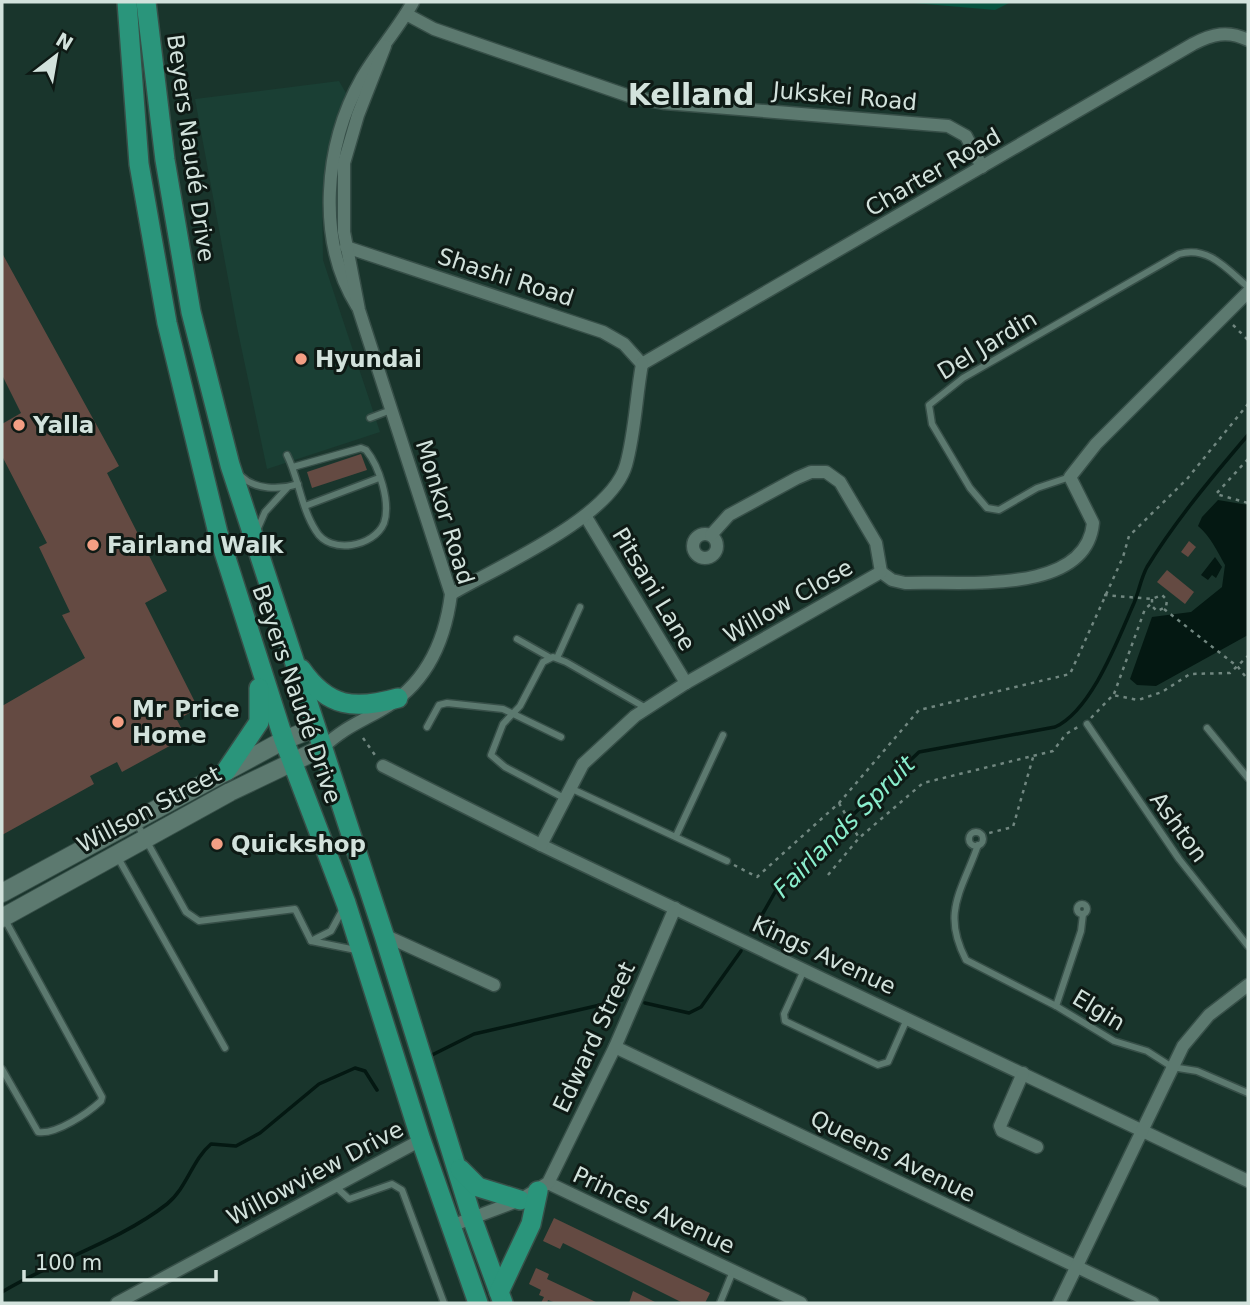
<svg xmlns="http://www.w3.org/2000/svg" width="1250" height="1305" viewBox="0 0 1250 1305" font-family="'DejaVu Sans',sans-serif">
	<rect width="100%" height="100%" fill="#19352c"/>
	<path fill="#1a3f34" d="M339 81 350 100 322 192 323 260 380 432 267 469 237 327 195 99Z"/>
	<path fill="#05523f" d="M902 2H1011L995 10Z"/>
	<g fill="#041812">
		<path d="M1218 500 1248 505V635L1156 686 1137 685 1130 679 1152 617 1191 612 1222 587 1225 565C1217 551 1211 537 1198 526L1202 517Z"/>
		<path d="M1215 557 1222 567 1216 578 1212 575 1208 580 1201 575Z"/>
	</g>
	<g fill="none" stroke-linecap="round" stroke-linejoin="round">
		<g stroke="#041812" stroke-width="3.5">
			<path d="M754 929 779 885 919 752 1055 727C1092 710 1118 639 1134 603 1139 591 1141 578 1147 567 1176 520 1212 477 1248 435"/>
			<path d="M645 1003 689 1013 701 1007 741 951"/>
			<path d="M432 1055 474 1034 622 1000"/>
			<path d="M2 1292C55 1260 118 1242 167 1204 187 1188 192 1160 211 1144L236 1146 260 1133 319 1084 355 1068 365 1071 377 1090"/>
		</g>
	</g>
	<g fill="#644a42">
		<path d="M2 253 119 466 107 473 167 591 145 603 198 708 177 720 186 737 122 772 117 762 90 776 94 784 2 835V706L85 658 62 615 70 612 39 547 47 543 2 456V424L21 413 2 375Z"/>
		<path d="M361 454 367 470 312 488 307 472Z"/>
		<path d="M1189 541 1196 547 1188 557 1181 552Z"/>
		<path d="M1167 570 1194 592 1185 604 1157 582Z"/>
		<path d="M554 1218 710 1293 705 1303H683L563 1243 560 1249 543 1241Z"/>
		<path d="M536 1268 549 1274 547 1279 598 1303H556L548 1300 547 1303H541L544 1297 539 1295 541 1290 529 1284Z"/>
		<path d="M633 1291 657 1303H629Z"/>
	</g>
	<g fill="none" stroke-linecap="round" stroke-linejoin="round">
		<g stroke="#374f48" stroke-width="9">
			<g id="lane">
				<path d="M370 418 391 410"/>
				<path d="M287 455C299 479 301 508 316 531 330 555 374 547 384 523 391 502 379 466 366 450L361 448 293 467"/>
				<path d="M241 476C255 490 280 490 298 484"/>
				<path d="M1070 477 1037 488 999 510 987 508 970 488 932 424 929 405 963 378 1179 254C1208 245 1228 270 1248 287"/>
				<path d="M305 506 379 478"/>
				<path d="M258 528 265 512 287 488"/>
				<path d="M517 639 549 657"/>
				<path d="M557 658 580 607"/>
				<path d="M1087 724 1179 859 1248 946"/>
				<path d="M427 727 439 705 447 703 503 709 561 737"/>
				<path d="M1207 728 1248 778"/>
				<path d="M570 788 727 861"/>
				<path d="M564 798 505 767 491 755 503 724 520 706 543 662 553 657 566 662 646 708"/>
				<path d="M136 822 186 912 199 921 295 909 311 941 356 950"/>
				<circle cx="976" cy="839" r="7"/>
				<path d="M676 836 723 735"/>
				<path d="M978 845C962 891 941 912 966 960L1056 1006 1114 1041 1147 1051 1172 1067 1197 1071 1248 1093"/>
				<path d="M117 856 225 1048"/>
				<circle cx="1082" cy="909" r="5"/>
				<path d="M311 941 331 931 343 909"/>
				<path d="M804 970 784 1014 785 1021 878 1065 888 1062 907 1019"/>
				<path d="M1056 1006 1081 931 1083 914"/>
				<path d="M2 1069 38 1132C56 1135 88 1113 101 1101L102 1097 4 918"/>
				<path d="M335 1186 349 1199 392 1184 402 1190 444 1303"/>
				<path d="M720 1303 733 1271"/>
			</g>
		</g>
		<g stroke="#374f48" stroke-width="15">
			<g id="street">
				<path d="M406 14 434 29 632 97 665 103 948 126 966 136 982 167"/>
				<path d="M346 247 603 332 624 344 642 364"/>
				<path d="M357 306C316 240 324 145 362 78 377 52 398 29 413 2"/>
				<path d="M642 364 1193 44C1212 34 1228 30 1248 40"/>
				<path d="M586 517 686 683"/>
				<circle cx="705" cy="546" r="12"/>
				<path d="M711 535 729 515 797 478 811 472H826L840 482 876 543 881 572"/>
				<path d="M881 572 892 580 905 583C956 580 1086 598 1093 523L1070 477 1096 444 1248 292"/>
				<path d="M451 594C497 567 611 518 626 465 635 433 636 397 642 364"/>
				<path d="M322 748C344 728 356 724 381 710 426 685 445 642 451 594L359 310 344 232V163L358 115 385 46"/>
				<path d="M383 766 541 845 1248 1181"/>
				<path d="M541 845 583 764 635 716 686 683 881 572"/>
				<path d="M384 935 494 985"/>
				<path d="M615 1047 1153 1303"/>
				<path d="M1023 1073 1000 1126 1002 1131 1037 1147"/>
				<path d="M548 1183 801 1303"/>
				<path d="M451 1226 520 1200 548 1183 615 1047 675 908"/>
				<path d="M117 1303 421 1140"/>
				<path d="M1059 1303 1183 1046 1209 1015 1248 985"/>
			</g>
		</g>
		<g stroke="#374f48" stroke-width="20">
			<g id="secondary">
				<path d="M2 893 284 740 315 728"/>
				<path d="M2 918 230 792 322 748"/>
			</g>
		</g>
		<g stroke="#374f48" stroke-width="22">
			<g id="primary">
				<path d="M127 2 139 164 167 323 218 533 284 740 346 903 421 1140 478 1303"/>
				<path d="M146 2 165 160 191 312 230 465 384 935 472 1218 503 1303"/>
				<path d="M301 669C328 708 355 710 398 698"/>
				<path d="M226 771 259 722V688"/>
				<path d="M460 1169 478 1187 520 1200"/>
				<path d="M499 1292 531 1224 538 1191"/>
			</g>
		</g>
		<g stroke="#718780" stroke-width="2.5" stroke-dasharray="3.5 5" stroke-linecap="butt">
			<path d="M1233 325 1248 340"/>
			<path d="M1248 459 1216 494 1248 503"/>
			<path d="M1104 595 1152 599 1162 595 1167 600 1166 607 1157 611 1152 606V599"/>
			<path d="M1164 609 1238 667 1248 680"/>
			<path d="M1114 694 1145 609 1151 604"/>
			<path d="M1091 718 1113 695 1138 700 1162 692 1190 674 1230 673 1248 656"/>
			<path d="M363 738 377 758"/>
			<path d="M839 803 859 838"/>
			<path d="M981 835 1013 827 1034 754"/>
			<path d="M734 865 757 877 839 803 919 710 1070 674 1123 557 1129 536 1187 479 1248 404"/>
			<path d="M828 875 859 838 923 783 1053 751 1066 734 1078 727"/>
		</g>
		<use href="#lane" stroke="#5c796f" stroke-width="6"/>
		<use href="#street" stroke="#5c796f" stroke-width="12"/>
		<use href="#secondary" stroke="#5c796f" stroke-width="18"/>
		<use href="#primary" stroke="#2a957b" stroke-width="19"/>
	</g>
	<g fill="#f39f84" stroke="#0e1a15" stroke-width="2.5">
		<circle cx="301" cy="359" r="7"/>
		<circle cx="19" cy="425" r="7"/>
		<circle cx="93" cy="545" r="7"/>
		<circle cx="118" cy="722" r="7"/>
		<circle cx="217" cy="844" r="7"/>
	</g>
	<g text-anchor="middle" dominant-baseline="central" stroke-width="6" stroke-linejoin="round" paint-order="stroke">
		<g font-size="23" fill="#d2e2dc" stroke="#0e1a15">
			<text transform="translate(845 96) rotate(5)">Jukskei Road</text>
			<text transform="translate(191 148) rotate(82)">Beyers Naudé Drive</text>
			<text transform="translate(933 172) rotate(-30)">Charter Road</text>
			<text transform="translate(506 277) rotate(18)">Shashi Road</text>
			<text transform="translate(987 345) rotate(-31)">Del Jardin</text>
			<text transform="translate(445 512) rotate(73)">Monkor Road</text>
			<text transform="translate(654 589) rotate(59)">Pitsani Lane</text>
			<text transform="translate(788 601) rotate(-30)">Willow Close</text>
			<text transform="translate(297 694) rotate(71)">Beyers Naudé Drive</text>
			<text transform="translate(149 809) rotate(-28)">Willson Street</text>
			<text transform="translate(1179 827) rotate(54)">Ashton</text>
			<text transform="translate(824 955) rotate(25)">Kings Avenue</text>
			<text transform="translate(1099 1010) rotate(31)">Elgin</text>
			<text transform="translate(594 1037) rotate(-65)">Edward Street</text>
			<text transform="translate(893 1156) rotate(26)">Queens Avenue</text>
			<text transform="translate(315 1173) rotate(-28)">Willowview Drive</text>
			<text transform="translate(654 1210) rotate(25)">Princes Avenue</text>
		</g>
		<g font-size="23" font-weight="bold" fill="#d2e2dc" stroke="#0e1a15" text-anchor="start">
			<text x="315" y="359">Hyundai</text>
			<text x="33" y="425">Yalla</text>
			<text x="107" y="545">Fairland Walk</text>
			<text x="132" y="709">Mr Price<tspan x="132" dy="26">Home</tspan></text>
			<text x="231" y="844">Quickshop</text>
		</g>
		<g font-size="24" font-style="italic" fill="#8aeecd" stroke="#0e1a15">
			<text transform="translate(844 827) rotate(-45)">Fairlands Spruit</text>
		</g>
		<g font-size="30" font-weight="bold" fill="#d2e2dc" stroke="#0e1a15">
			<text x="691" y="94">Kelland</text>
		</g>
	</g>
	<rect width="1250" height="1305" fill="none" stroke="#d2e2dc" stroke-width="7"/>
	<g transform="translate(56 56) rotate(31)" stroke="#0e1a15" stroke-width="5" paint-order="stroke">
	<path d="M0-5L12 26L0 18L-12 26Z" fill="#d2e2dc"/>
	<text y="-10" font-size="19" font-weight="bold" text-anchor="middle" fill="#d2e2dc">N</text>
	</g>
	<path d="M24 1270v10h192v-10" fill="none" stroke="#d2e2dc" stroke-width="3.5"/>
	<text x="35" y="1270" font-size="21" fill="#d2e2dc" stroke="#0e1a15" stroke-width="5" paint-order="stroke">100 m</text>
</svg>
